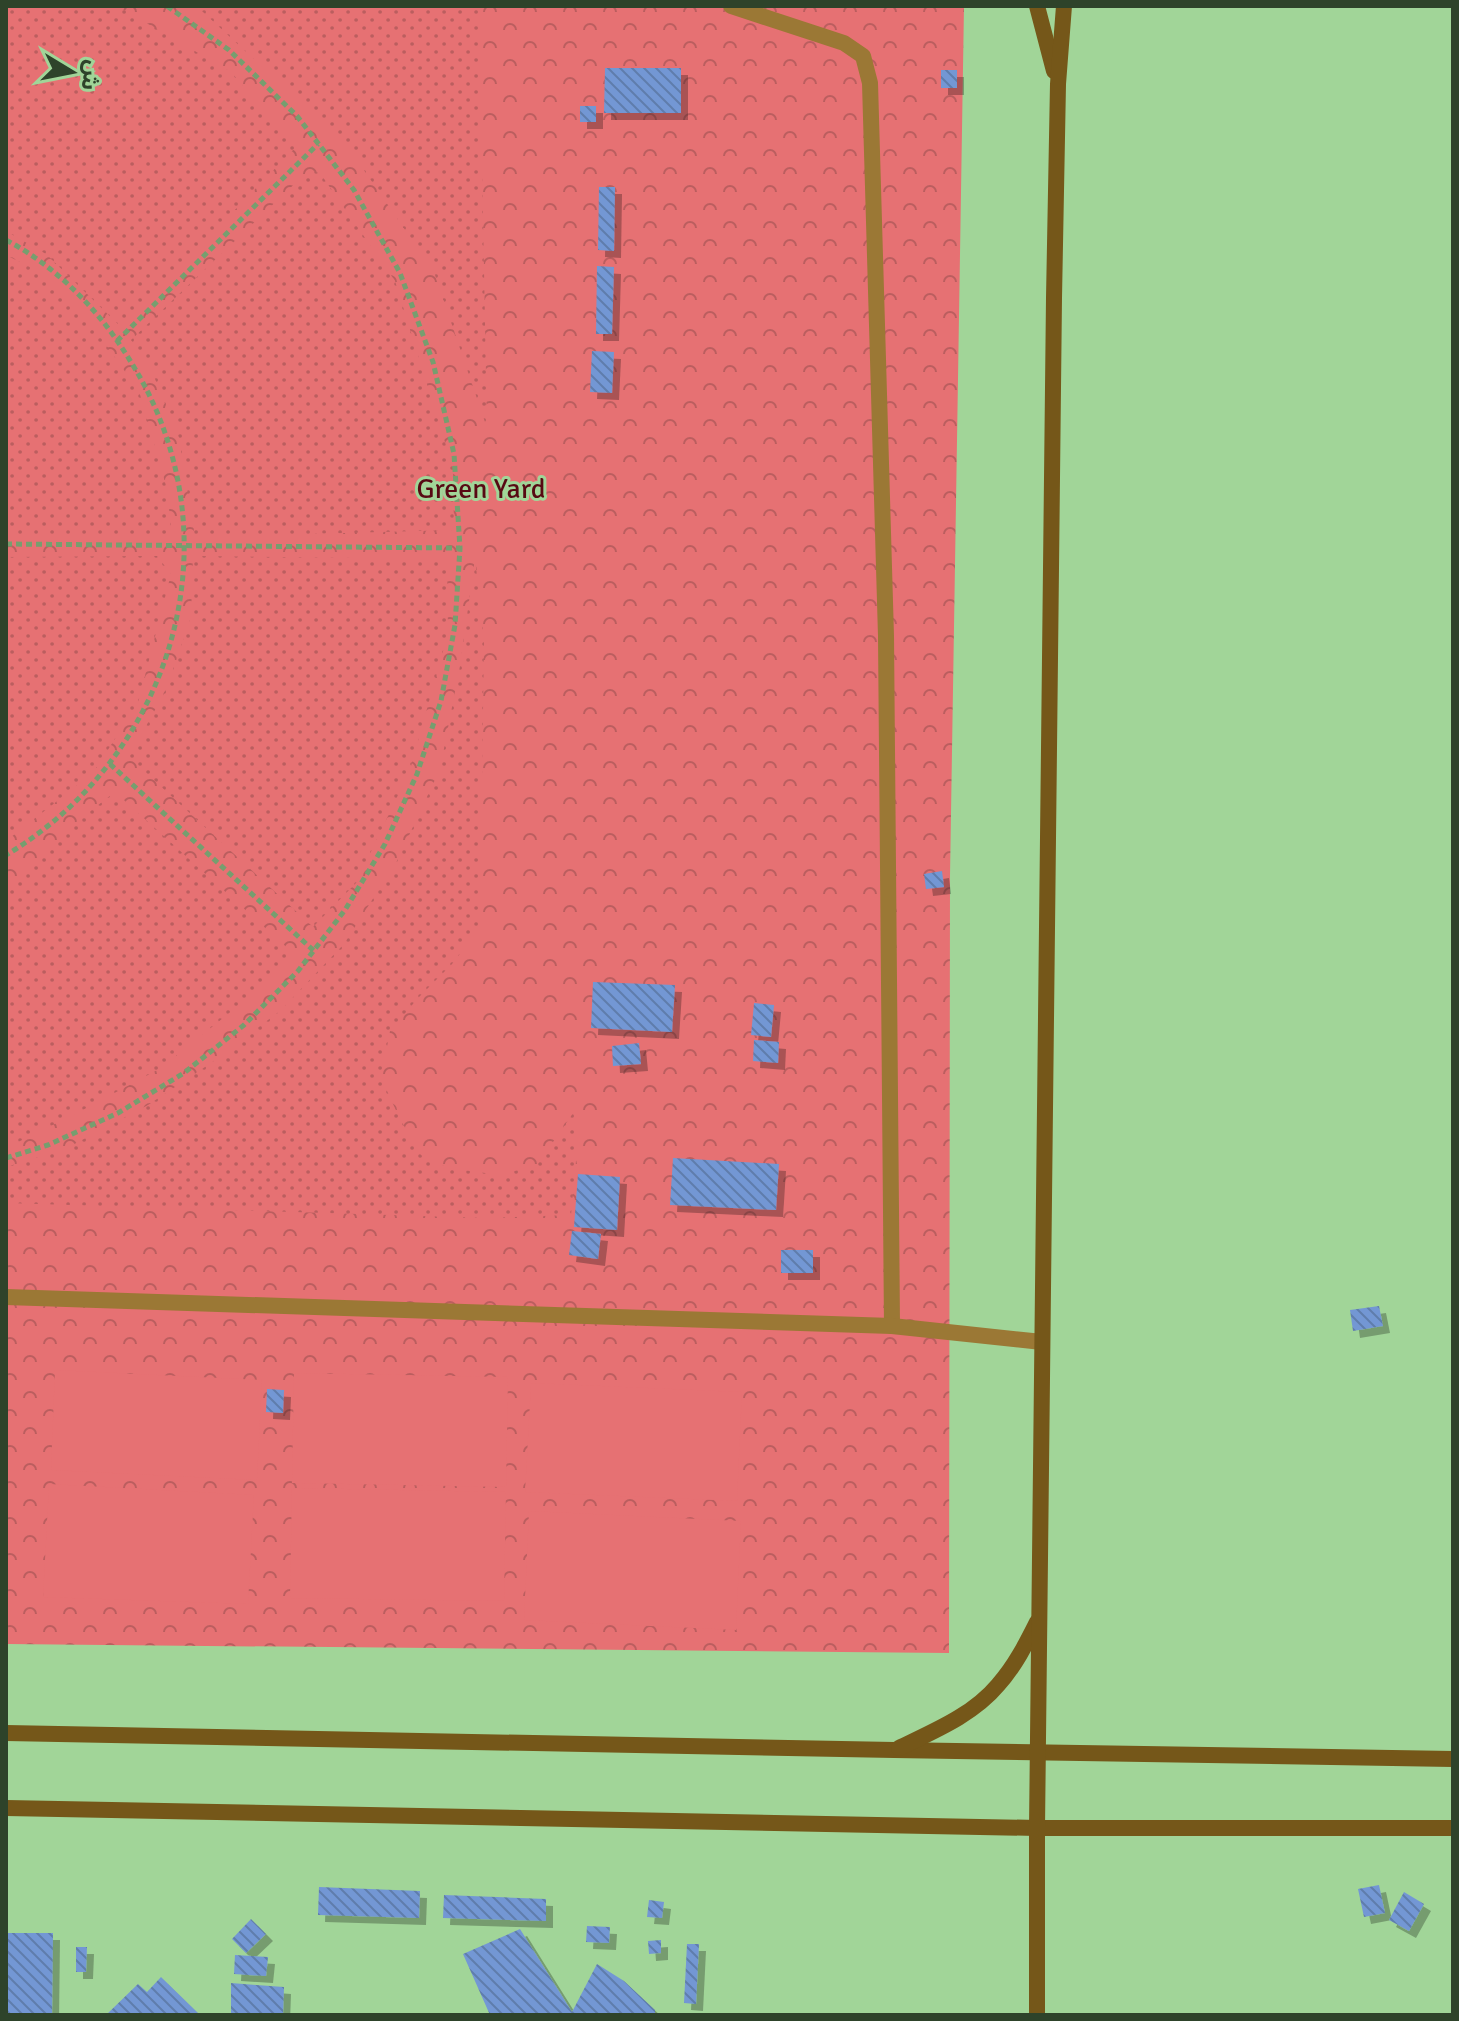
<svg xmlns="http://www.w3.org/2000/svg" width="1459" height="2021" viewBox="0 0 1459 2021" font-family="Signika,'Noto Sans Arabic',sans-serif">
	<defs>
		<pattern id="forest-crowns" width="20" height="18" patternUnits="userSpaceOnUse" patternTransform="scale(2)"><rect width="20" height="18" fill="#e67173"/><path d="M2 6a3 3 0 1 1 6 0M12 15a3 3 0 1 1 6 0" fill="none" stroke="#bb5e5f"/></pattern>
		<pattern id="garden-dots" width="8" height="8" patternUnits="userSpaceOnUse" patternTransform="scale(2)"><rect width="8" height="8" fill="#e67173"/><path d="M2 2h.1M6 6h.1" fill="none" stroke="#bb5e5f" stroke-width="1.8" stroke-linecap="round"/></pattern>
		<pattern id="building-back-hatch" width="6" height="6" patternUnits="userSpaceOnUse" patternTransform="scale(2)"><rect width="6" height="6" fill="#7397d4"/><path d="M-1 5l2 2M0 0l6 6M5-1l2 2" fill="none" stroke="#5f7dac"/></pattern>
		<filter id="shadow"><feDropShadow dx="7" dy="7" stdDeviation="0" flood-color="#0004"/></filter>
	</defs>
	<rect width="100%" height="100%" fill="#a1d598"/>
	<path fill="url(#forest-crowns)" d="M6 6H964L950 876 949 1653 6 1644Z"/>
	<g fill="url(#garden-dots)">
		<path d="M6 6H117L231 72 296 147 121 327 46 254 6 231Z"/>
		<path d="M189 6H479L487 428 434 272 346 144 203 12Z"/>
		<path d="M308 171 320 173 395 281 453 468 454 530 195 537 179 438 153 374 131 340Z"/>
		<path d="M6 255 36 270 91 324 139 391 167 489 171 527 166 535 6 537Z"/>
		<path d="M157 556 171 574 138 703 93 773 6 841V557Z"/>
		<path d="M193 556 447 559 448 633 410 770 356 883 313 927 129 757 166 690 191 617Z"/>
		<path d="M475 558 484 640 480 928 452 964 418 998 390 1031 381 1078 400 1119 421 1155 448 1168 500 1175 537 1165 578 1106V1139L571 1215 485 1218 6 1203V1167L65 1149 148 1105 211 1063 280 1011 344 944 397 861 440 769 460 666Z"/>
		<path d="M115 792 293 953 233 1010 161 1068 77 1113 6 1148V883L22 874 71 826Z"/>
	</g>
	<g fill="#e67173">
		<path d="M55 1370 262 1380 257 1480 51 1470Z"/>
		<path d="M294 1373 508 1377 506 1487 292 1483Z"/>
		<path d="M531 1383 742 1392 737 1501 525 1492Z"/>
		<path d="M49 1484 254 1495 248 1604 43 1597Z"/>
		<path d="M292 1488 506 1492 504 1601 290 1598Z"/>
		<path d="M529 1511 741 1521 736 1630 524 1620Z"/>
	</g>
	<g fill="url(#building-back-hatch)" filter="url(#shadow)">
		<path d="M605 68H681V113H604Z"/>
		<rect x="941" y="70" width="16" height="18"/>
		<rect x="580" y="106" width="16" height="16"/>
		<path d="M599 187H615L614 251 598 250Z"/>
		<path d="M597 266 614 267 612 334H596Z"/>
		<path d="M592 351 614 352 612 393 590 392Z"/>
		<path d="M942 871 944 887 926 889 924 874Z"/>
		<path d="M593 982 675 985 672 1032 591 1028Z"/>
		<path d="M754 1003 774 1005 771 1037 751 1035Z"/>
		<path d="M754 1040 779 1042 778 1063 753 1061Z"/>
		<path d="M639 1043 641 1064 613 1066 612 1046Z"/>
		<path d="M673 1158 779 1164 776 1210 670 1205Z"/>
		<path d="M578 1174 620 1177 617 1230 574 1227Z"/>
		<path d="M572 1231 601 1234 598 1259 569 1255Z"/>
		<rect x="781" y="1250" width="32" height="23"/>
		<path d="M1379 1306 1383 1326 1353 1331 1350 1310Z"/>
		<path d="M267 1389 284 1390 283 1413 266 1412Z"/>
		<path d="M1379 1885 1385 1913 1364 1917 1358 1889Z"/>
		<path d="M319 1887 420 1891 419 1918 318 1915Z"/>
		<path d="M1404 1892 1424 1904 1409 1931 1389 1920Z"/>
		<path d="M444 1895 546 1899V1921L443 1918Z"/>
		<path d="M649 1900 664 1902 662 1918 647 1917Z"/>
		<path d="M251 1919 266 1934 246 1953 232 1939Z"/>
		<path d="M587 1926 610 1927 609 1943 586 1942Z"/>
		<path d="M520 1929 572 2012 597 1964 624 1981 655 2010V2015H490L463 1954Z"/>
		<path d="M6 1933H53L52 2015H6Z"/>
		<path d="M661 1940V1953L649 1954 648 1941Z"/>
		<path d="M687 1944H699L696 2004 684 2003Z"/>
		<path d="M76 1947H87L86 1972H76Z"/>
		<path d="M235 1955 268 1957 266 1976 234 1974Z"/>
		<path d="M161 1977 200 2015H106L138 1984 147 1992Z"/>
		<path d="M231 1983 284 1987 283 2015H231Z"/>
	</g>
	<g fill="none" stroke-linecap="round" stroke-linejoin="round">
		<g stroke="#769e6f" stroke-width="5" stroke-dasharray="6 4" stroke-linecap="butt">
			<path d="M6 240C50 263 90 301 118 342 135 367 150 393 161 422 224 585 154 767 6 855"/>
			<path d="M117 341 318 144"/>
			<path d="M6 544 460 548"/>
			<path d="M110 764 314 951"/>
			<path d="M6 1158 48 1145 118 1113 184 1073 244 1025 298 971 345 910 385 844 417 774 441 701 455 625 460 548 454 454 433 362 400 273 354 190 297 116 229 50 167 6"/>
		</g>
		<g stroke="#9b7835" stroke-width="16">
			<path d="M731 6 844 43 863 56 870 83 886 636 892 1326"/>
			<path d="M6 1297 892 1326 1042 1342"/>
		</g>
		<g stroke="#755719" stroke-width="16">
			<path d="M1037 6 1054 71"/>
			<path d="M6 1733 894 1750 1453 1759"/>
			<path d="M899 1748C934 1731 973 1715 998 1685 1015 1666 1026 1644 1037 1622"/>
			<path d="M6 1808 1037 1828H1453"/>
			<path d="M1037 2015V1828L1054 298 1058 84 1064 6"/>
		</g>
	</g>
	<g text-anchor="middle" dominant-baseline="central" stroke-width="6" stroke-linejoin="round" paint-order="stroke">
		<g font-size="28" fill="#570913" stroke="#a1d598">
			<text x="481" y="489">Green Yard</text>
		</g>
	</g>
	<rect width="1459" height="2021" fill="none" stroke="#2e432a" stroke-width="16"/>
	<g transform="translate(72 72) rotate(100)" stroke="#a1d598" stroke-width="6" paint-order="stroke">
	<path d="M0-6L14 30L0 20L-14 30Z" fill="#2e432a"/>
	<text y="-12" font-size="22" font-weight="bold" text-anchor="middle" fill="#2e432a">ش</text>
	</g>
</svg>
